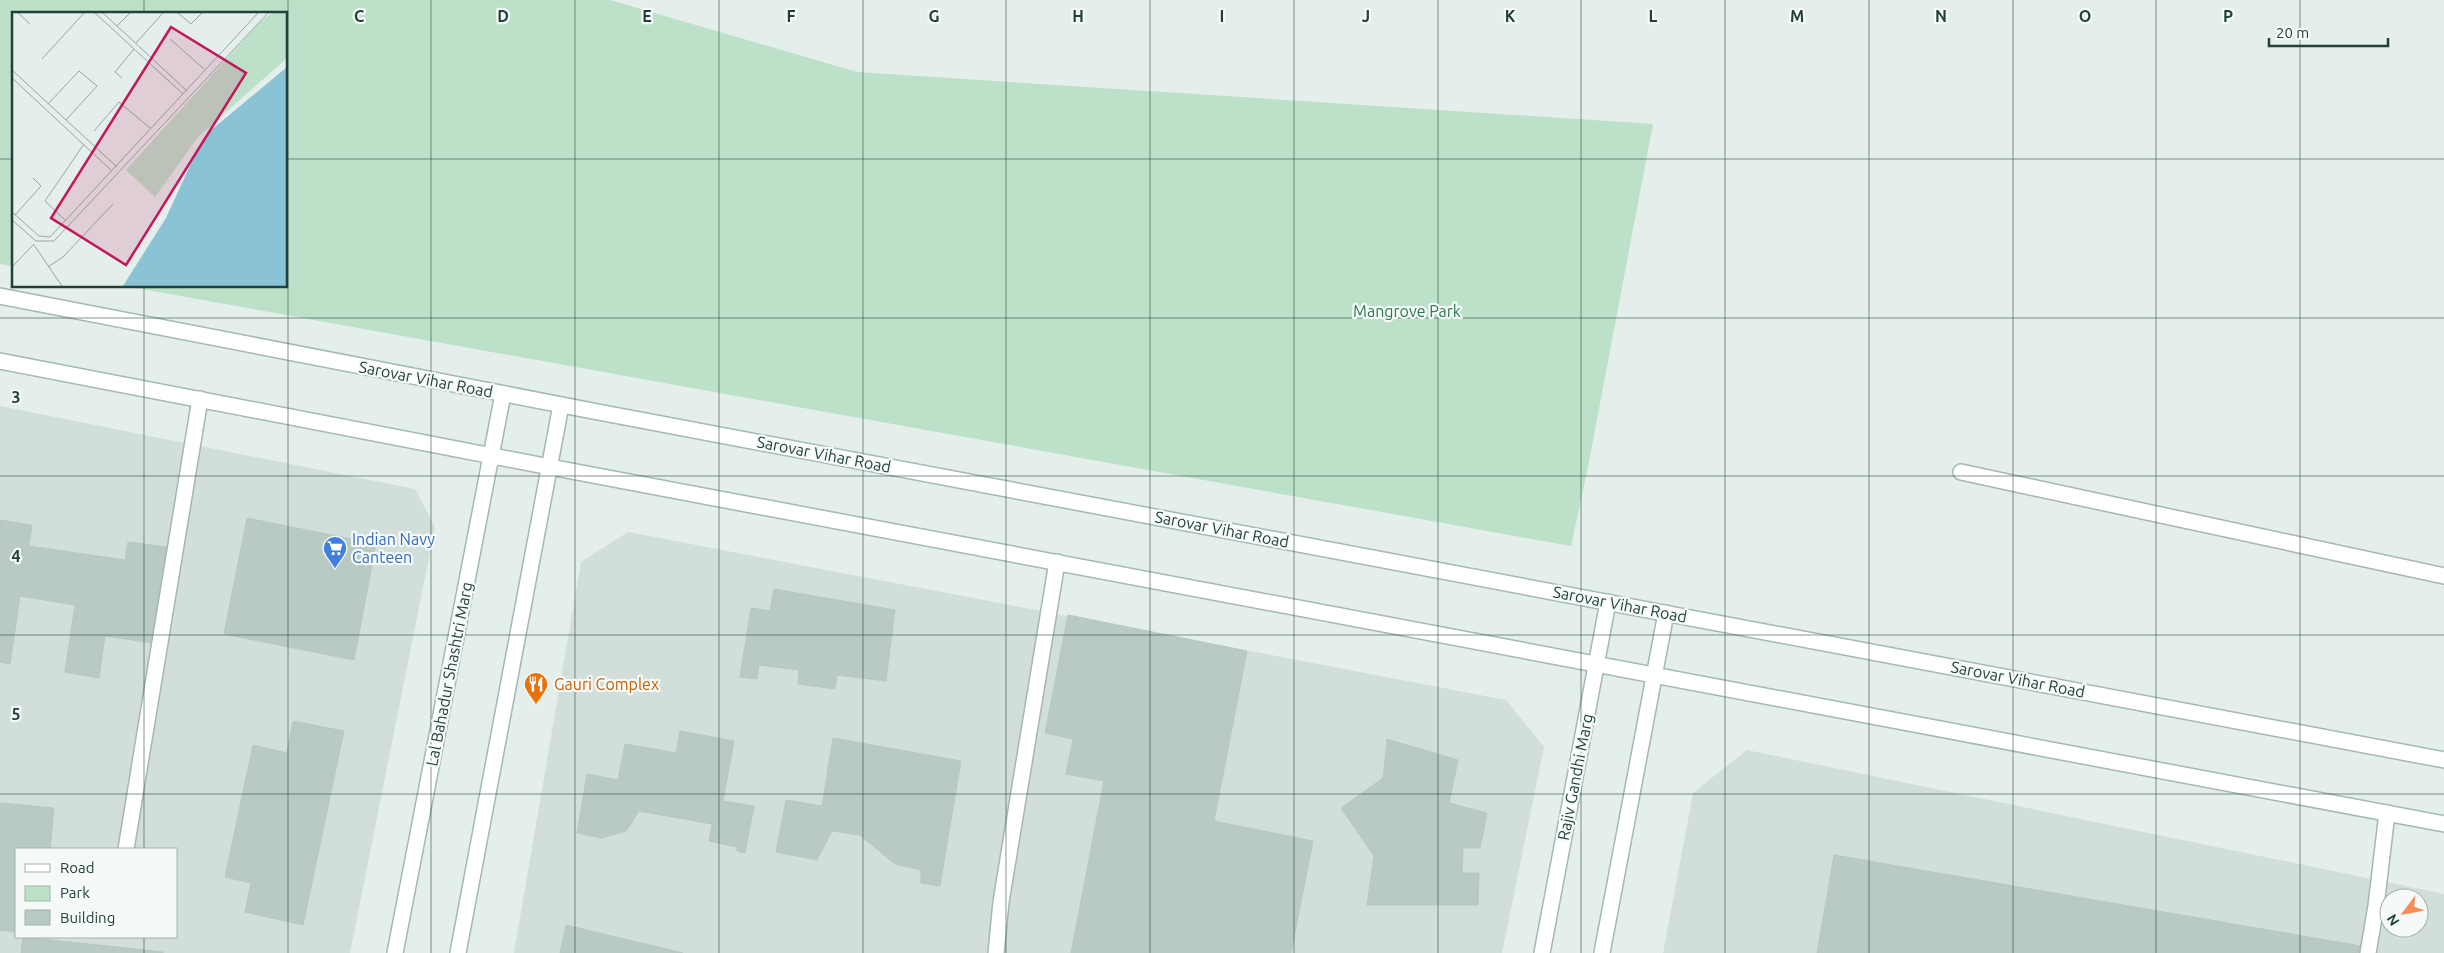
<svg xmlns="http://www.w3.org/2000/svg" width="2444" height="953" viewBox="0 0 2444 953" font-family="Ubuntu,sans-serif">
	<rect width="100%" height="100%" fill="#e4eeea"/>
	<g fill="#d2ded9" fill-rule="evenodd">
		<path d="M0 406 415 489 435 527 350 953H0ZM16 849H176V937H16Z"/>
		<path d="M628 532 1506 700 1544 747 1502 953H514L581 562Z"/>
		<path d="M1747 750 2444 894V953H1663L1693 793ZM2389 898H2419V928H2389Z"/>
	</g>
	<path fill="#bce0c8" d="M0 0H610L857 72 1653 124 1587 472 1571 546 125 286H286V14H14V266L0 264Z"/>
	<g fill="#b9c9c3" stroke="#b6c8c2">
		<path d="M247 518 376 544 354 660 224 634Z"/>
		<path d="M0 520 32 525 29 546 125 560 128 542 174 548 160 644 105 636 99 678 65 672 75 605 20 596 10 664 0 662Z"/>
		<path d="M774 589 895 610 886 681 837 675 835 689 798 684 799 670 759 665 757 679 740 677 751 608 770 611Z"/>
		<path d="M1068 615 1247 651 1214 821 1313 841 1291 953H1071L1104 781 1066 774 1073 739 1045 733Z"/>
		<path d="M293 721 344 731 303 925 245 912 251 883 225 877 253 745 287 753Z"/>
		<path d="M680 731 734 741 723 801 754 806 745 853 737 851V847L709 841 712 824 639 811 626 831 602 838 577 833 587 774 618 780 625 744 676 753Z"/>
		<path d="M833 738 961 761 940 886 921 883V870L895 864 860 835 832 831 817 860 776 852 786 800 822 806Z"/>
		<path d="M1387 739 1458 760 1449 803 1487 813 1480 848H1463L1462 873H1479L1478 905H1367L1374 856 1341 808 1383 778Z"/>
		<path d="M0 803 54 808 50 849H16V932L0 930Z"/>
		<path d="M1834 855 2361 946 2360 953H1817Z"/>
		<path d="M566 925 683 953H560Z"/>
		<path d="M23 937 163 952V953H21Z"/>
	</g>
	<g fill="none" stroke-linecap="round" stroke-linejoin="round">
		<g stroke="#a6b6b2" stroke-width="18">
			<g id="lane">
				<path d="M1961 472 2444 576"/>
				<path d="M126 849 200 399"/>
				<path d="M996 953 1001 902 1057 562"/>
			</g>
		</g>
		<g stroke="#a6b6b2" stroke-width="18">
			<path id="street" d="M2368 953 2376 906 2387 813"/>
		</g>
		<g stroke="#a2bab3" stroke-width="18">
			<g id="secondary">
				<path d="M0 296 598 412 2444 760"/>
				<path d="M0 361 550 467 2444 824"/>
				<path d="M395 953 503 394"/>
				<path d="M458 953 561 405"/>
				<path d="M1542 953 1608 602"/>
				<path d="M1602 953 1666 613"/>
			</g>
		</g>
		<use href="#lane" stroke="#fff" stroke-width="15"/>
		<use href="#street" stroke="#fff" stroke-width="15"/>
		<use href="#secondary" stroke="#fff" stroke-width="15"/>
	</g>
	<path fill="none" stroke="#22403b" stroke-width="1" stroke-opacity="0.55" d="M144 0V14M288 0V953M431 0V953M575 0V953M719 0V953M863 0V953M1006 0V953M1150 0V953M1294 0V953M1438 0V953M1581 0V953M1725 0V953M1869 0V953M2013 0V953M2156 0V953M2300 0V953M0 159H14M286 159H2444M144 286V849M0 318H2444M0 476H2444M0 635H2444M0 794H2444M144 937V953"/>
	<defs>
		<g id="supermarket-pin" transform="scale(1.25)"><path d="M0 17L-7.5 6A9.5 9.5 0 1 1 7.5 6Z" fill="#3f7fe0" stroke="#f5faf8"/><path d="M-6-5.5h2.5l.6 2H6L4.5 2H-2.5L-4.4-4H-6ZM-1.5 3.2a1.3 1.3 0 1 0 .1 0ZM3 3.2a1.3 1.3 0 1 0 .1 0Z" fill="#fff"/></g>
		<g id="restaurant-pin" transform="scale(1.25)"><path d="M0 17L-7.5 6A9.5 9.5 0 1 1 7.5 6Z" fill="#e8710a" stroke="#f5faf8"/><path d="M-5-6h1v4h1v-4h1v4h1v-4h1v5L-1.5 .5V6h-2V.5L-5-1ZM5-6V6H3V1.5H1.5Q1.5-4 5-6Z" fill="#fff"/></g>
	</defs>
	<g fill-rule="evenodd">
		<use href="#supermarket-pin" x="335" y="548"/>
		<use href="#restaurant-pin" x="536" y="684"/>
	</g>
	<g text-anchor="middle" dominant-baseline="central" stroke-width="4.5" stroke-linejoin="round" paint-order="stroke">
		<g font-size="16" fill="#2b794f" stroke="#f5faf8">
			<text x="1407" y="311">Mangrove Park</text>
		</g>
		<g font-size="16" fill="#22403b" stroke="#f5faf8">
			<text transform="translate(426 379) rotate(11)">Sarovar Vihar Road</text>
			<text transform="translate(824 454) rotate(11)">Sarovar Vihar Road</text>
			<text transform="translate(1222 529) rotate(11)">Sarovar Vihar Road</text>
			<text transform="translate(1620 604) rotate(11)">Sarovar Vihar Road</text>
			<text transform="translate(449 674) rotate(-79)">Lal Bahadur Shashtri Marg</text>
			<text transform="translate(2018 679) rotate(11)">Sarovar Vihar Road</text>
			<text transform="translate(1575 777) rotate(-79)">Rajiv Gandhi Marg</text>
		</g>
		<g font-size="16" fill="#366cbe" stroke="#f5faf8" text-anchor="start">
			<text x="352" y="539">Indian Navy<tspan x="352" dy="18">Canteen</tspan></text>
		</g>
		<g font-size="16" fill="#c56008" stroke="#f5faf8" text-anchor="start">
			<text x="554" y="684">Gauri Complex</text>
		</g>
	</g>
	<g transform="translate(12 12)">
		<rect width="275" height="275" fill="#e4eeea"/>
		<path d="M260 1H275V46L186 125 143 185 114 158 249 9Z" fill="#bce0c8"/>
		<path d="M275 55V274H111L154 206 182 145 198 119Z" fill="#8ac3d5"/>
		<path fill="none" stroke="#96a8a4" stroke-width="1" d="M6 1 18 12M83 1 171 82M91 1 175 79M166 1 179 12 190 1M105 14 118 1M158 27 192 57M124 31 151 1M30 47 72 1M0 58 105 155M0 66 100 159M110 66 103 60 122 37M36 92 67 59 85 74 54 108M82 119 107 90 138 116M0 200 27 224 38 225 246 1M3 203 29 174 21 166M0 208 24 229H42L256 1M53 208 33 189 72 132M22 233 50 274M0 255 22 232M36 255 51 245 101 192"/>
		<path fill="#c2185b" fill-opacity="0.15" stroke="#c2185b" stroke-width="2.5" d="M159 15 234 61 114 253 39 206Z"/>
		<rect width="275" height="275" fill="none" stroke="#22403b" stroke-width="2.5"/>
	</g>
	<g font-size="16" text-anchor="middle" font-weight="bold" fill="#22403b" stroke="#f5faf8" stroke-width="4.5" stroke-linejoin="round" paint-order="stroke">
		<text x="359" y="22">C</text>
		<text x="503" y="22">D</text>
		<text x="647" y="22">E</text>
		<text x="791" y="22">F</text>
		<text x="934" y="22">G</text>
		<text x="1078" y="22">H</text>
		<text x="1222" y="22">I</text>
		<text x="1366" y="22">J</text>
		<text x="1510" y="22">K</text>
		<text x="1653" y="22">L</text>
		<text x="1797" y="22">M</text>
		<text x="1941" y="22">N</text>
		<text x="2085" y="22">O</text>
		<text x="2228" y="22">P</text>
		<text x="16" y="403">3</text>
		<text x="16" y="562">4</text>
		<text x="16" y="720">5</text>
	</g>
	<rect x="15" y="848" width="162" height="90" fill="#f5faf8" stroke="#a1b0ac"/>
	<rect x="25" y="864" width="25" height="8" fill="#ffffff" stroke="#a1b0ac"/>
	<text x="60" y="873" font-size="15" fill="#22403b">Road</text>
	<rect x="25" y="886" width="25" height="15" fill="#bce0c8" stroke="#a1b0ac"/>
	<text x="60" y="898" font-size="15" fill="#22403b">Park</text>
	<rect x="25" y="910" width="25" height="15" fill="#b9c9c3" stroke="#a1b0ac"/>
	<text x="60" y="923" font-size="15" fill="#22403b">Building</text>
	<g transform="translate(2404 913) rotate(238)"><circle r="24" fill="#f5faf8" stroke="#a1b0ac"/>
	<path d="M0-4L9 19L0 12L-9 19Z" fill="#f78c59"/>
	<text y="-8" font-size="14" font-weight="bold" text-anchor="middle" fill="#22403b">N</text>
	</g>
	<path d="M2269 38v8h119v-8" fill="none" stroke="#22403b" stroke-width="2.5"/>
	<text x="2276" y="38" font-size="15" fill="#22403b" stroke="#f5faf8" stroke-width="4" paint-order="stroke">20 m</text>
</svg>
